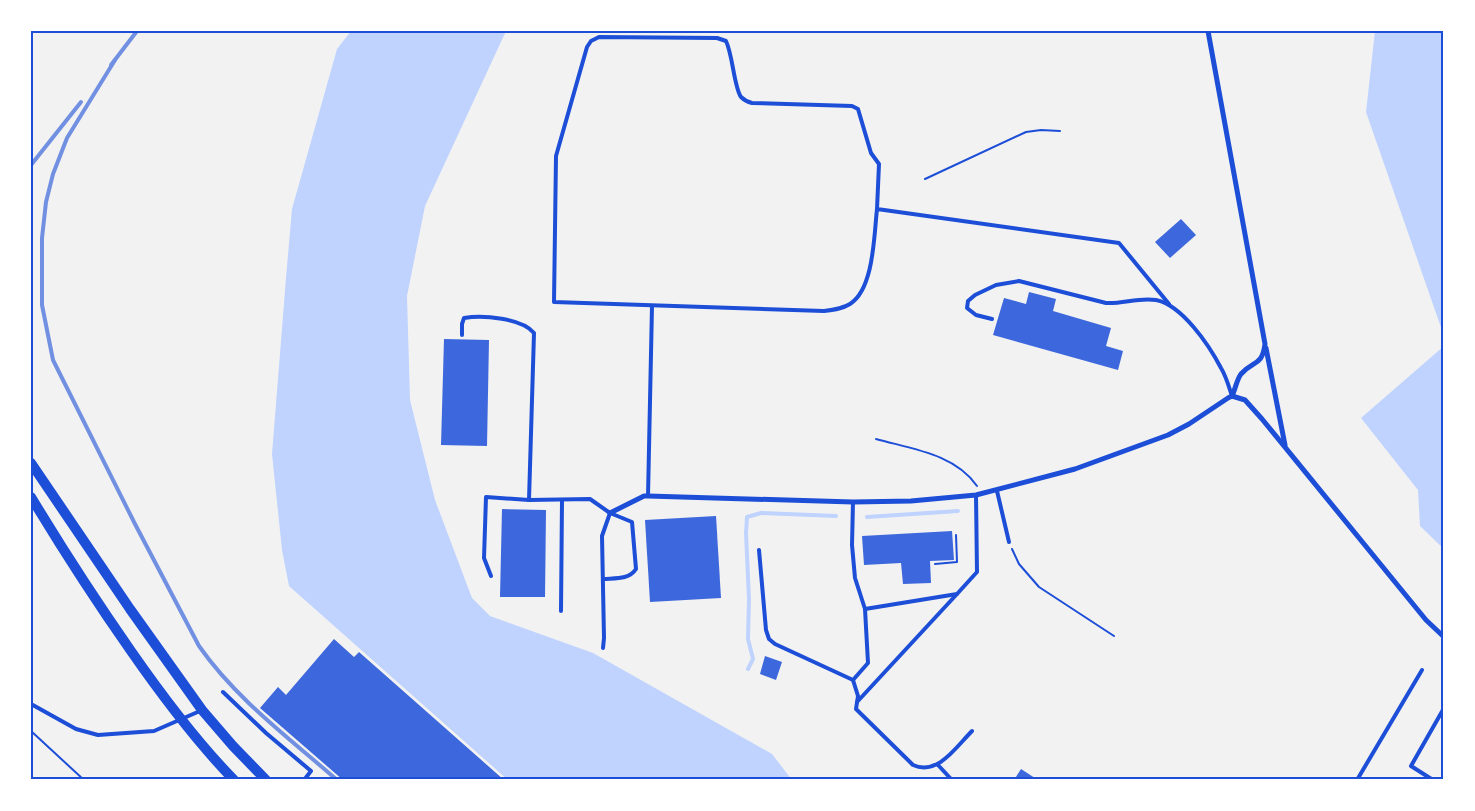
<svg xmlns="http://www.w3.org/2000/svg" width="1475" height="811" viewBox="0 0 1475 811" font-family="Quicksand,sans-serif">
	<rect width="100%" height="100%" fill="#f2f2f2"/>
	<g fill="#bfd3fe">
		<path d="M351 31H506L425 206 407 296 410 400 435 500 472 598 490 616 593 653 772 754 792 780H508L289 586 282 550 272 454 286 278 292 209 337 49Z"/>
		<path d="M1375 31H1444V336L1366 112Z"/>
		<path d="M1444 346V549L1420 526 1418 490 1361 418Z"/>
	</g>
	<g fill="none" stroke-linecap="round" stroke-linejoin="round">
		<g stroke="#bfd3fe" stroke-width="4">
			<path d="M867 517 958 511"/>
			<path d="M748 669 753 659 748 639 749 599 746 533 747 517 761 513 836 516"/>
		</g>
	</g>
	<g fill="#3d67dc">
		<path d="M1181 219 1196 235 1170 258 1155 242Z"/>
		<path d="M1029 292 1056 299 1053 311 1111 328 1106 346 1123 351 1118 370 993 335 1004 298 1026 304Z"/>
		<path d="M444 339 489 340 487 446 441 445Z"/>
		<path d="M502 509 546 510 545 597H500Z"/>
		<path d="M716 516 721 598 650 602 645 520Z"/>
		<path d="M952 531 954 560 930 561 931 583 903 584 901 563 864 565 862 536Z"/>
		<path d="M334 639 354 657 359 652 504 780H343L260 708 278 687 286 695Z"/>
		<path d="M765 656 782 662 776 680 760 674Z"/>
		<path d="M1021 769 1038 780H1014Z"/>
	</g>
	<g fill="none" stroke-linecap="round" stroke-linejoin="round">
		<g stroke="#1d4ed8" stroke-width="2">
			<path d="M925 179 1026 132 1041 130 1060 131"/>
			<path d="M876 439C912 449 955 454 977 486"/>
			<path d="M1012 549 1019 564 1039 587 1114 636"/>
			<path d="M935 564 957 562 956 535"/>
			<path d="M31 731 84 780"/>
		</g>
		<g stroke="#1d4ed8" stroke-width="4">
			<path d="M877 209 879 164 871 153 858 109 852 106 752 103C748 102 744 100 741 97 734 87 733 56 726 41L717 38 599 37 591 41 587 47 556 156 554 302 824 311C833 310 842 309 850 304 874 289 874 235 877 209L1119 243 1169 304"/>
			<path d="M992 319 976 315 967 308 968 301 975 295 996 285 1019 281 1106 303C1123 304 1139 297 1156 300 1182 305 1209 345 1221 368 1226 376 1229 387 1232 396"/>
			<path d="M462 335V324L464 318C483 315 522 318 534 333L529 500"/>
			<path d="M997 491 1009 542"/>
			<path d="M648 496 652 306"/>
			<path d="M759 550 766 630 769 639 775 644 853 680 868 663 865 609 855 578 852 545 853 502"/>
			<path d="M491 576 484 558 486 497 529 500 590 499 610 513 632 522 636 569C629 580 615 578 603 579"/>
			<path d="M865 609 957 594 977 572 976 495"/>
			<path d="M561 611 562 500"/>
			<path d="M603 648 604 638 602 536 610 513"/>
			<path d="M853 680 858 696 856 709 913 765C938 776 956 747 972 731"/>
			<path d="M223 692 266 733 311 771 304 780"/>
			<path d="M857 702 957 594"/>
			<path d="M31 704 76 729 98 735 154 731 200 711"/>
			<path d="M938 765 952 780"/>
			<path d="M1357 780 1422 670"/>
			<path d="M1433 780 1411 766 1444 708"/>
			<path d="M1442 780 1444 777"/>
		</g>
		<g stroke="#1d4ed8" stroke-width="5">
			<path d="M1208 31 1265 344C1262 367 1253 360 1241 374 1237 379 1235 390 1232 396"/>
			<path d="M1266 348 1285 445"/>
			<path d="M1232 396 1245 400 1262 419 1426 620 1444 637"/>
			<path d="M610 513 644 496H648L853 502 911 501 976 495 1075 469 1168 435 1189 424 1228 398 1232 396"/>
		</g>
		<g stroke="#1d4ed8" stroke-width="10">
			<path d="M31 463 130 609 202 710 233 746 266 780"/>
			<path d="M31 497C63 550 96 601 131 651 163 697 195 740 234 780"/>
		</g>
		<g stroke="#7290e2" stroke-width="4">
			<path d="M115 60 67 138 53 174 46 202 42 238V305L53 360 135 524 199 646C236 699 289 738 337 780"/>
			<path d="M111 65 137 31"/>
			<path d="M31 165 81 102"/>
		</g>
	</g>
	<rect width="1475" height="811" fill="none" stroke="#ffffff" stroke-width="65"/>
	<rect x="32" y="32" width="1410" height="746" fill="none" stroke="#1d4ed8" stroke-width="2"/>
</svg>
